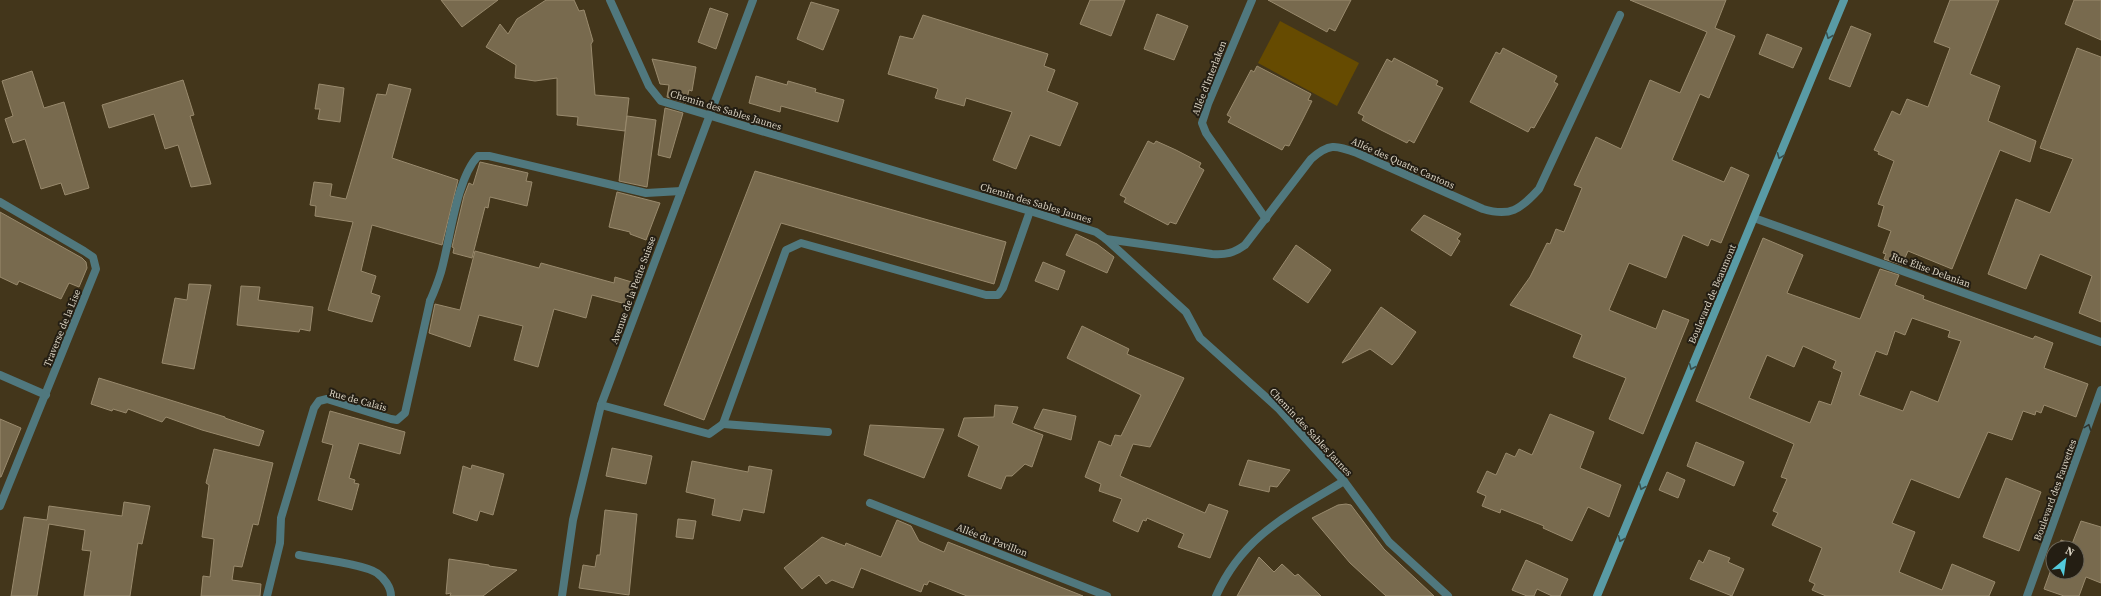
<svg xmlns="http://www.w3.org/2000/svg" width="2101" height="596" viewBox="0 0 2101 596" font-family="'Source Serif 4',serif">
	<rect width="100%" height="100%" fill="#43361b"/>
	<path fill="#664b01" d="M1280 21 1359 63 1337 106 1258 63Z"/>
	<g fill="#786a4e" stroke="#998a6d" fill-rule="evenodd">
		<path d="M441 0H498L462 27Z"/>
		<path d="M546 0H574L579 11 584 10 593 41 591 44 595 95 629 98 625 131 577 125 578 117 557 115V78L535 81 515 78 516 65 486 47 500 24 508 34 517 19Z"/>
		<path d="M1090 0H1125L1111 36 1080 24Z"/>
		<path d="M1268 0H1351L1335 31 1329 28 1327 32Z"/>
		<path d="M1630 0H1726L1715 28 1735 36 1709 98 1700 94 1672 160 1724 182 1731 167 1749 175 1721 243 1711 239 1708 246 1683 235 1666 278 1629 263 1609 310 1656 329 1663 310 1689 320 1643 434 1609 419 1626 378 1573 357 1582 335 1510 305 1530 277 1547 243 1550 244 1556 229 1564 232 1582 188 1574 185 1596 137 1621 149 1650 80 1680 93 1707 32Z"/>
		<path d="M1950 0H1999L1970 74 2000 86 1988 121 2036 141 2030 162 2000 150 1952 269 1908 251 1902 265 1884 259 1886 254 1883 253 1891 231 1878 226 1884 206 1878 204 1894 161 1878 154 1879 152 1874 150 1892 111 1900 115 1907 99 1928 107 1950 48 1934 42Z"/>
		<path d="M2074 0H2101V40L2065 24Z"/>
		<path d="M811 2 839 10 823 50 797 39Z"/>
		<path d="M710 8 728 14 716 49 698 42Z"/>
		<path d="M1157 14 1188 26 1174 60 1144 49Z"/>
		<path d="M923 15 1048 54 1044 66 1055 70 1047 91 1078 103 1060 146 1030 135 1016 169 993 160 1012 112 966 98 964 106 935 98 938 89 936 88 888 74 900 36 913 39Z"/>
		<path d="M1851 26 1871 34 1850 87 1829 79Z"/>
		<path d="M1767 34 1802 48 1793 68 1759 54Z"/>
		<path d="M1503 48 1557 76 1554 82 1558 84 1548 103 1534 128 1531 127 1528 132 1470 102 1496 52 1500 54Z"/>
		<path d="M2077 48 2101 57V322L2079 313 2092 276 2073 268 2040 254 2026 289 1988 274 2016 199 2050 213 2073 159 2040 148Z"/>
		<path d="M1394 58 1438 81 1436 85 1443 88 1414 143 1409 140 1407 143 1381 130 1362 120 1364 116 1358 113 1387 59 1392 62Z"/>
		<path d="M652 59 696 67 692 91 689 90 686 103 667 97 669 85 660 84Z"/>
		<path d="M1257 66 1311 94 1308 100 1312 101 1302 121 1289 146 1285 145 1282 150 1228 122 1231 117 1227 115 1251 70 1254 72Z"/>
		<path d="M32 71 44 108 64 102 89 188 65 195 61 183 41 189 25 139 13 143 5 119 13 116 2 81Z"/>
		<path d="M756 76 787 85 788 81 816 89 815 92 844 100 838 122 781 106 780 112 749 103Z"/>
		<path d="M183 80 194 115 190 116 211 184 191 187 178 145 165 149 154 114 109 128 102 105Z"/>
		<path d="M319 84 344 88 340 122 318 119 320 109H315Z"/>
		<path d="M389 84 411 89 392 158 458 180 442 245 372 225 361 271 376 276 371 293 380 296 372 322 328 310 353 222 315 216 316 206 310 205 314 182 332 184 330 196 346 199 377 94 386 95Z"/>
		<path d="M665 108 683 113 670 158 658 155Z"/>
		<path d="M627 116 656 120 647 187 619 181Z"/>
		<path d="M1148 141 1154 144 1156 141 1176 150 1201 163 1199 167 1204 170 1176 224 1170 222 1168 225 1124 202 1126 198 1120 195Z"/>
		<path d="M480 162 528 173 526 181 532 182 527 206 490 197 488 208 485 207 472 258 453 253 454 248 452 247 464 196 469 183 473 185Z"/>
		<path d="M755 171 1006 242 994 284 781 223 704 420 664 405Z"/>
		<path d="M617 192 660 203 646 240 630 234V232L609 227Z"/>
		<path d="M0 212 82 258 86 262 87 268 79 287 69 283 61 299 19 281 17 285 0 277Z"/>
		<path d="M1424 215 1461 234 1457 239 1460 241 1451 256 1411 230Z"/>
		<path d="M1076 234 1097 244 1114 257 1107 273 1066 255Z"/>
		<path d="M1763 238 1803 255 1787 293 1860 319 1880 269 1899 275 1895 285 1924 296 1923 299 2033 339 2035 336 2053 343 2044 368 2088 384 2076 417 2044 405 2041 413 2036 411 2035 415 2023 411 2012 440 1988 432 1959 498 1911 479 1892 523 1915 532 1899 572 1942 590 1952 564 1995 582 1989 596H1826L1812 590 1815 584 1809 581 1822 548 1772 525 1778 513 1773 511 1787 479 1781 477 1794 444 1696 401ZM1912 318 1950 331 1948 337 1961 341 1938 402 1911 391 1903 411 1859 395 1876 351 1887 355 1895 331 1905 335ZM1803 346 1836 361 1833 368 1842 372 1831 405 1819 401 1810 423 1749 398 1767 355 1794 367Z"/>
		<path d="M1296 245 1331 270 1308 303 1273 279Z"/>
		<path d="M475 251 539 268 541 263 614 283 615 277 635 283 626 304 592 295 586 318 554 309 538 367 514 360 523 326 479 315 470 347 429 333 435 304 460 310Z"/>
		<path d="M1043 262 1065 271 1058 290 1035 281Z"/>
		<path d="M189 284 211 285 194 369 162 363 175 298 187 300Z"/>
		<path d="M241 286 260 287 258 300 313 307 310 331 300 329 299 332 237 325Z"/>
		<path d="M1381 307 1416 332 1398 358 1392 365 1370 349 1342 363Z"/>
		<path d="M1082 326 1129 349 1127 354 1184 378 1150 447 1133 444 1120 476 1205 513 1209 504 1228 511 1210 558 1178 547 1184 534 1147 518 1146 521 1143 520 1138 532 1113 521 1122 499 1099 491 1101 484 1085 477 1099 441 1111 446 1115 435 1121 436 1141 395 1067 358Z"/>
		<path d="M99 378 225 417V418L264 431 259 446 202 430 166 417 162 422 128 409 126 413 113 409 112 411 91 404Z"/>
		<path d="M995 405 1018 407 1012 423 1043 435 1032 467 1025 464 1012 476H1006L1001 489 968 476 979 446 958 436 964 418 994 417Z"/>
		<path d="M1043 409 1076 416 1071 440 1034 428Z"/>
		<path d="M330 411 405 432 400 454 359 443 349 478 355 480 354 483 359 484 352 510 318 500 333 445 322 442Z"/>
		<path d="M1550 414 1594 432 1580 468 1621 485 1609 517 1588 507 1572 541 1543 528 1544 526 1501 509 1500 513 1482 506 1486 496 1477 492 1487 471 1496 475 1506 453 1515 457 1519 449 1532 455Z"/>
		<path d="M0 419 21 428 1 477H0Z"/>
		<path d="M870 425 944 429 924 478 864 455Z"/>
		<path d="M1696 442 1744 462 1734 486 1687 466Z"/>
		<path d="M612 448 652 456 646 484 606 476Z"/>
		<path d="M214 449 273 463 258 525 253 524 242 567 234 566 232 580 261 584 260 596H201L203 576 210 577 214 539 202 537 209 485 206 483Z"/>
		<path d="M1248 460 1290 470 1277 487 1270 486 1269 492 1239 485Z"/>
		<path d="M692 461 748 472 749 466 772 470 764 513 743 509 740 521 712 515 715 499 686 492Z"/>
		<path d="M472 465 504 474 493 515 480 511 477 521 453 513 463 466 471 469Z"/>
		<path d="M1667 472 1685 480 1678 498 1659 490Z"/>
		<path d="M2006 478 2041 492 2019 551 1983 537Z"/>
		<path d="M124 502 150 506 142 544 138 543 130 596H84L91 551 82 550 85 530 49 524 37 596H11L24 517 47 520 49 506 122 516Z"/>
		<path d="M1346 504 1351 505 1384 549 1434 596H1386L1350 563 1312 518 1338 505Z"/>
		<path d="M605 510 637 514 629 595 579 588 583 565 595 567 597 555H600Z"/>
		<path d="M678 519 696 521 693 539 676 537Z"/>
		<path d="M897 520 911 526 919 541 944 552 948 542 1083 596H967L929 581 927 585 924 584 921 592 861 568 853 588 832 580 826 584 819 575 802 589 784 568 822 537 845 546 846 543 881 557Z"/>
		<path d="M2081 521 2101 527V583L2086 577 2079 596H2064L2044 589 2053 564V572H2077V548H2059L2061 540 2072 544Z"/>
		<path d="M1709 550 1730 558 1728 562 1744 569 1732 596 1690 579 1699 560 1703 563Z"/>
		<path d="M1259 557 1274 572 1282 564 1295 576 1298 574 1321 596H1237Z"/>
		<path d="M449 559 489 565V566L517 570 483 596H450L451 593 446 594Z"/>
		<path d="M1526 560 1568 579 1560 596H1552L1537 589 1534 596H1527L1512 590Z"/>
	</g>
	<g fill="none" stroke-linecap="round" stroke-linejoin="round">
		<g stroke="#50787e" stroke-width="8">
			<path d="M1252 0 1208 104 1202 123 1206 133 1266 219"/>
			<path d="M1106 239 1212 254C1226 255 1234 253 1245 245L1311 159C1329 143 1335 145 1357 153L1483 209C1510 217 1520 210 1539 189L1620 15"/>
			<path d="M430 301C434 292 438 282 441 272 450 241 456 179 478 156H489L646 193 681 191"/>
			<path d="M601 405 709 434 723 424 786 250 801 243 986 295H998L1003 288 1030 211"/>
			<path d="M723 424 828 432"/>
			<path d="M299 555C317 559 363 564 377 573 384 578 391 587 391 596"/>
		</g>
		<g stroke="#50787e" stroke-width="8">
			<path d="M610 0 649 86 661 101 1030 211 1096 232 1106 239 1186 312 1200 338 1279 409 1344 481 1389 542 1448 596"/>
			<path d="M0 202 84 251 93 257 96 269 0 506"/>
			<path d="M1754 218 2101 342"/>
			<path d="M0 375 46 395"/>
			<path d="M870 503 1107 596"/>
			<path d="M267 596 280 543 281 518 314 408 319 401 327 399 391 419 397 420 405 413 430 301"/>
			<path d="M562 596 573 520 601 405 753 0"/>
			<path d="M1216 596C1243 535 1290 514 1344 481"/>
			<path d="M2027 596 2101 390"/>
		</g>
		<path stroke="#599ba5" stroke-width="8" d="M1597 596 1844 0"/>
	</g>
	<defs><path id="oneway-chevron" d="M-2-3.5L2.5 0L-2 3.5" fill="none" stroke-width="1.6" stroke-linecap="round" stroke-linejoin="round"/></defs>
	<g stroke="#39504d">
		<use href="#oneway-chevron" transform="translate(1829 36) rotate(112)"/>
		<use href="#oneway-chevron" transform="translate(1780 156) rotate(112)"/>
		<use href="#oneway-chevron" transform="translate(1692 367) rotate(113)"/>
		<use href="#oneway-chevron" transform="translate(1642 487) rotate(113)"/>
		<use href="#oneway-chevron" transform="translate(1621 539) rotate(113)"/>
	</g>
	<use stroke="#2f342e" href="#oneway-chevron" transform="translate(2088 427) rotate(-70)"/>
	<g text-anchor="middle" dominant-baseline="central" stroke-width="4" stroke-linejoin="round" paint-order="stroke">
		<g font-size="10" fill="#d9d2c2" stroke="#241e13">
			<text transform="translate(1209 78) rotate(-69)">Allée d'Interlaken</text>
			<text transform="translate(726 110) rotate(17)">Chemin des Sables Jaunes</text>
			<text transform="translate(1403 163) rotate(24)">Allée des Quatre Cantons</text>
			<text transform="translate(1036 203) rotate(17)">Chemin des Sables Jaunes</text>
			<text transform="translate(1931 270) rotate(20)">Rue Élise Delanian</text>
			<text transform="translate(633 290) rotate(-70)">Avenue de la Petite Suisse</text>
			<text transform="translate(1712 294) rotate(-67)">Boulevard de Beaumont</text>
			<text transform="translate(62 328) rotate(-68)">Traverse de la Lise</text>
			<text transform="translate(358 400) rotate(15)">Rue de Calais</text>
			<text transform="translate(1311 432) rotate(47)">Chemin des Sables Jaunes</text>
			<text transform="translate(2055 490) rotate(-70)">Boulevard des Fauvettes</text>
			<text transform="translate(992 540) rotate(21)">Allée du Pavillon</text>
		</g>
	</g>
	<g transform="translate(2065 560) rotate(29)"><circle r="19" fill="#241e13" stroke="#6c6659"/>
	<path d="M0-3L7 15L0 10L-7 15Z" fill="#53cadc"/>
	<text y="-6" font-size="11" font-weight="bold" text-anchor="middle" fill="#d9d2c2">N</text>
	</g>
</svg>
